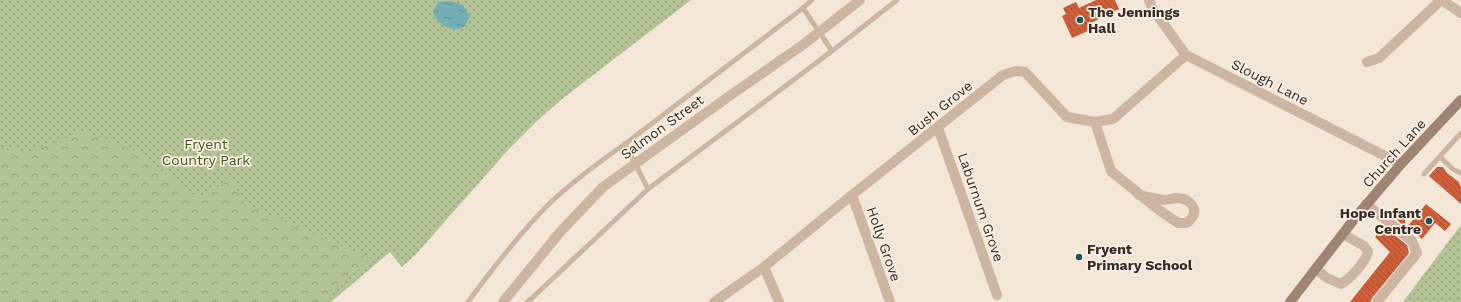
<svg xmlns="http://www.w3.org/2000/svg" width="1461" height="302" viewBox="0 0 1461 302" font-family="'Work Sans',sans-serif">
	<defs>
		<pattern id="grass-dots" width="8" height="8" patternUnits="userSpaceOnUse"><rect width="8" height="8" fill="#b3c396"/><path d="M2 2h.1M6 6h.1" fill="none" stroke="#929f7a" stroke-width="1.8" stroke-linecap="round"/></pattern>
		<pattern id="forest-crowns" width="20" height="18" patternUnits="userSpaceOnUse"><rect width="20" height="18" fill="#b3c396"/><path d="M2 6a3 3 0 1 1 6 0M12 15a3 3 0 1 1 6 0" fill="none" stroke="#929f7a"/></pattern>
		<pattern id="water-ripples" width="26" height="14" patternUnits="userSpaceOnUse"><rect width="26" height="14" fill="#73afb3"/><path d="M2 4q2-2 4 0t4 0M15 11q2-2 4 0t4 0" fill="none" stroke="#5f8f91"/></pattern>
		<pattern id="building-back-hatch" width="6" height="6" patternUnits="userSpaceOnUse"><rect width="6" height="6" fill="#d15e37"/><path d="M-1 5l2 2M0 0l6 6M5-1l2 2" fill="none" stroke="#aa4e2e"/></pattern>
	</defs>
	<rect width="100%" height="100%" fill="#f3e6d7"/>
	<g fill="url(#grass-dots)">
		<path d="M0 0H691L562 99 536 122 508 150 417 253 402 267 390 252 331 302H0Z"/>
		<path d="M1461 225V302H1403Z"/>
	</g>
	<path fill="url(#forest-crowns)" d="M82 132 136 151 198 197 232 179 244 204 371 258 322 302H0V147L30 152Z"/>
	<path fill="url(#water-ripples)" d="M452 1 463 5 470 16 465 26C463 27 459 29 456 29 446 30 436 21 433 12L438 2Z"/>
	<g fill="url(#building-back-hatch)">
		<path d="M1096 0H1115L1119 9 1087 25 1090 30 1072 38 1062 16 1066 14 1063 8 1076 2 1079 8Z"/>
		<path d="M1437 167H1443L1447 173 1459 182 1461 188V204L1429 176Z"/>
		<path d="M1426 204 1451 224 1445 231 1435 223 1422 239 1407 227Z"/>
		<path d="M1404 211 1406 228 1397 220Z"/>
		<path d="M1384 227 1407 245 1409 253 1372 298 1370 302H1350L1390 252 1375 237Z"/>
	</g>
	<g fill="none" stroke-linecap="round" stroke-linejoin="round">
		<g stroke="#ccb6a2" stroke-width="5">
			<path d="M812 0 803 8 832 51"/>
			<path d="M1440 157 1454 170 1461 173"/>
			<path d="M1424 174 1461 133"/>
			<path d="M648 189 625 144 803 8"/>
			<path d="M468 302C493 268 521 231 552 201 575 180 599 162 625 144"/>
			<path d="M527 302 531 299 648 189 832 51 897 0"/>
		</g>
		<g stroke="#ccb6a2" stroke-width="10">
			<path d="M1149 0 1152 8 1186 55 1401 164"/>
			<path d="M1442 0 1461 13"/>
			<path d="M1367 62 1379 58 1441 0"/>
			<path d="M1095 122 1111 171 1159 210 1178 223H1187C1189 221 1192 218 1193 216 1198 205 1186 198 1177 198 1173 198 1169 200 1165 200 1156 199 1148 197 1139 195"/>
			<path d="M938 128 997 295"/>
			<path d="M852 195 890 302"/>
			<path d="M1366 204 1412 241 1417 253 1377 302"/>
			<path d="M764 267 779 302"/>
			<path d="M1316 269 1327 278 1341 284C1351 278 1366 262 1368 251L1364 246 1343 234"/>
			<path d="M503 302 561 231 603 187 728 97 804 44 860 0"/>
			<path d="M714 302 764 267 852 195 1003 75 1016 71 1025 72 1067 117 1095 122 1113 119 1186 55"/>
		</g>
		<path stroke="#a08473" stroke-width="10" d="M1290 302 1355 218 1401 164 1461 100"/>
	</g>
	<g fill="#17565b" stroke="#fbf0e3" stroke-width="1.5">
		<circle cx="1080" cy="20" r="4"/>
		<circle cx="1429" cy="221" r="4"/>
		<circle cx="1079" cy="257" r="4"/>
	</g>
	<g text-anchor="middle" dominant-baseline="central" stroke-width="3.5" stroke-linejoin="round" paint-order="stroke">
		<g font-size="14" font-weight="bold" fill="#362b25" stroke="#fbf0e3" text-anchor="start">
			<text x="1088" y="12">The Jennings<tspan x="1088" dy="16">Hall</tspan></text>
			<text x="1421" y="213" text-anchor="end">Hope Infant<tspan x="1421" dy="16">Centre</tspan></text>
			<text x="1087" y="249">Fryent<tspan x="1087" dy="16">Primary School</tspan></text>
		</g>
		<g font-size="14" fill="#362b25" stroke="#fbf0e3">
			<text transform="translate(1270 82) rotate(27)">Slough Lane</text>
			<text transform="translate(940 108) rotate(-39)">Bush Grove</text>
			<text transform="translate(662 127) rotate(-36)">Salmon Street</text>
			<text transform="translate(1394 153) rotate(-48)">Church Lane</text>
			<text transform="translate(981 207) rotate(71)">Laburnum Grove</text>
			<text transform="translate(884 244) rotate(71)">Holly Grove</text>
		</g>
		<g font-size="14" fill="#445627" stroke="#fbf0e3">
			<text x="206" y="144">Fryent<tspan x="206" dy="16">Country Park</tspan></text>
		</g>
	</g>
</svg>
